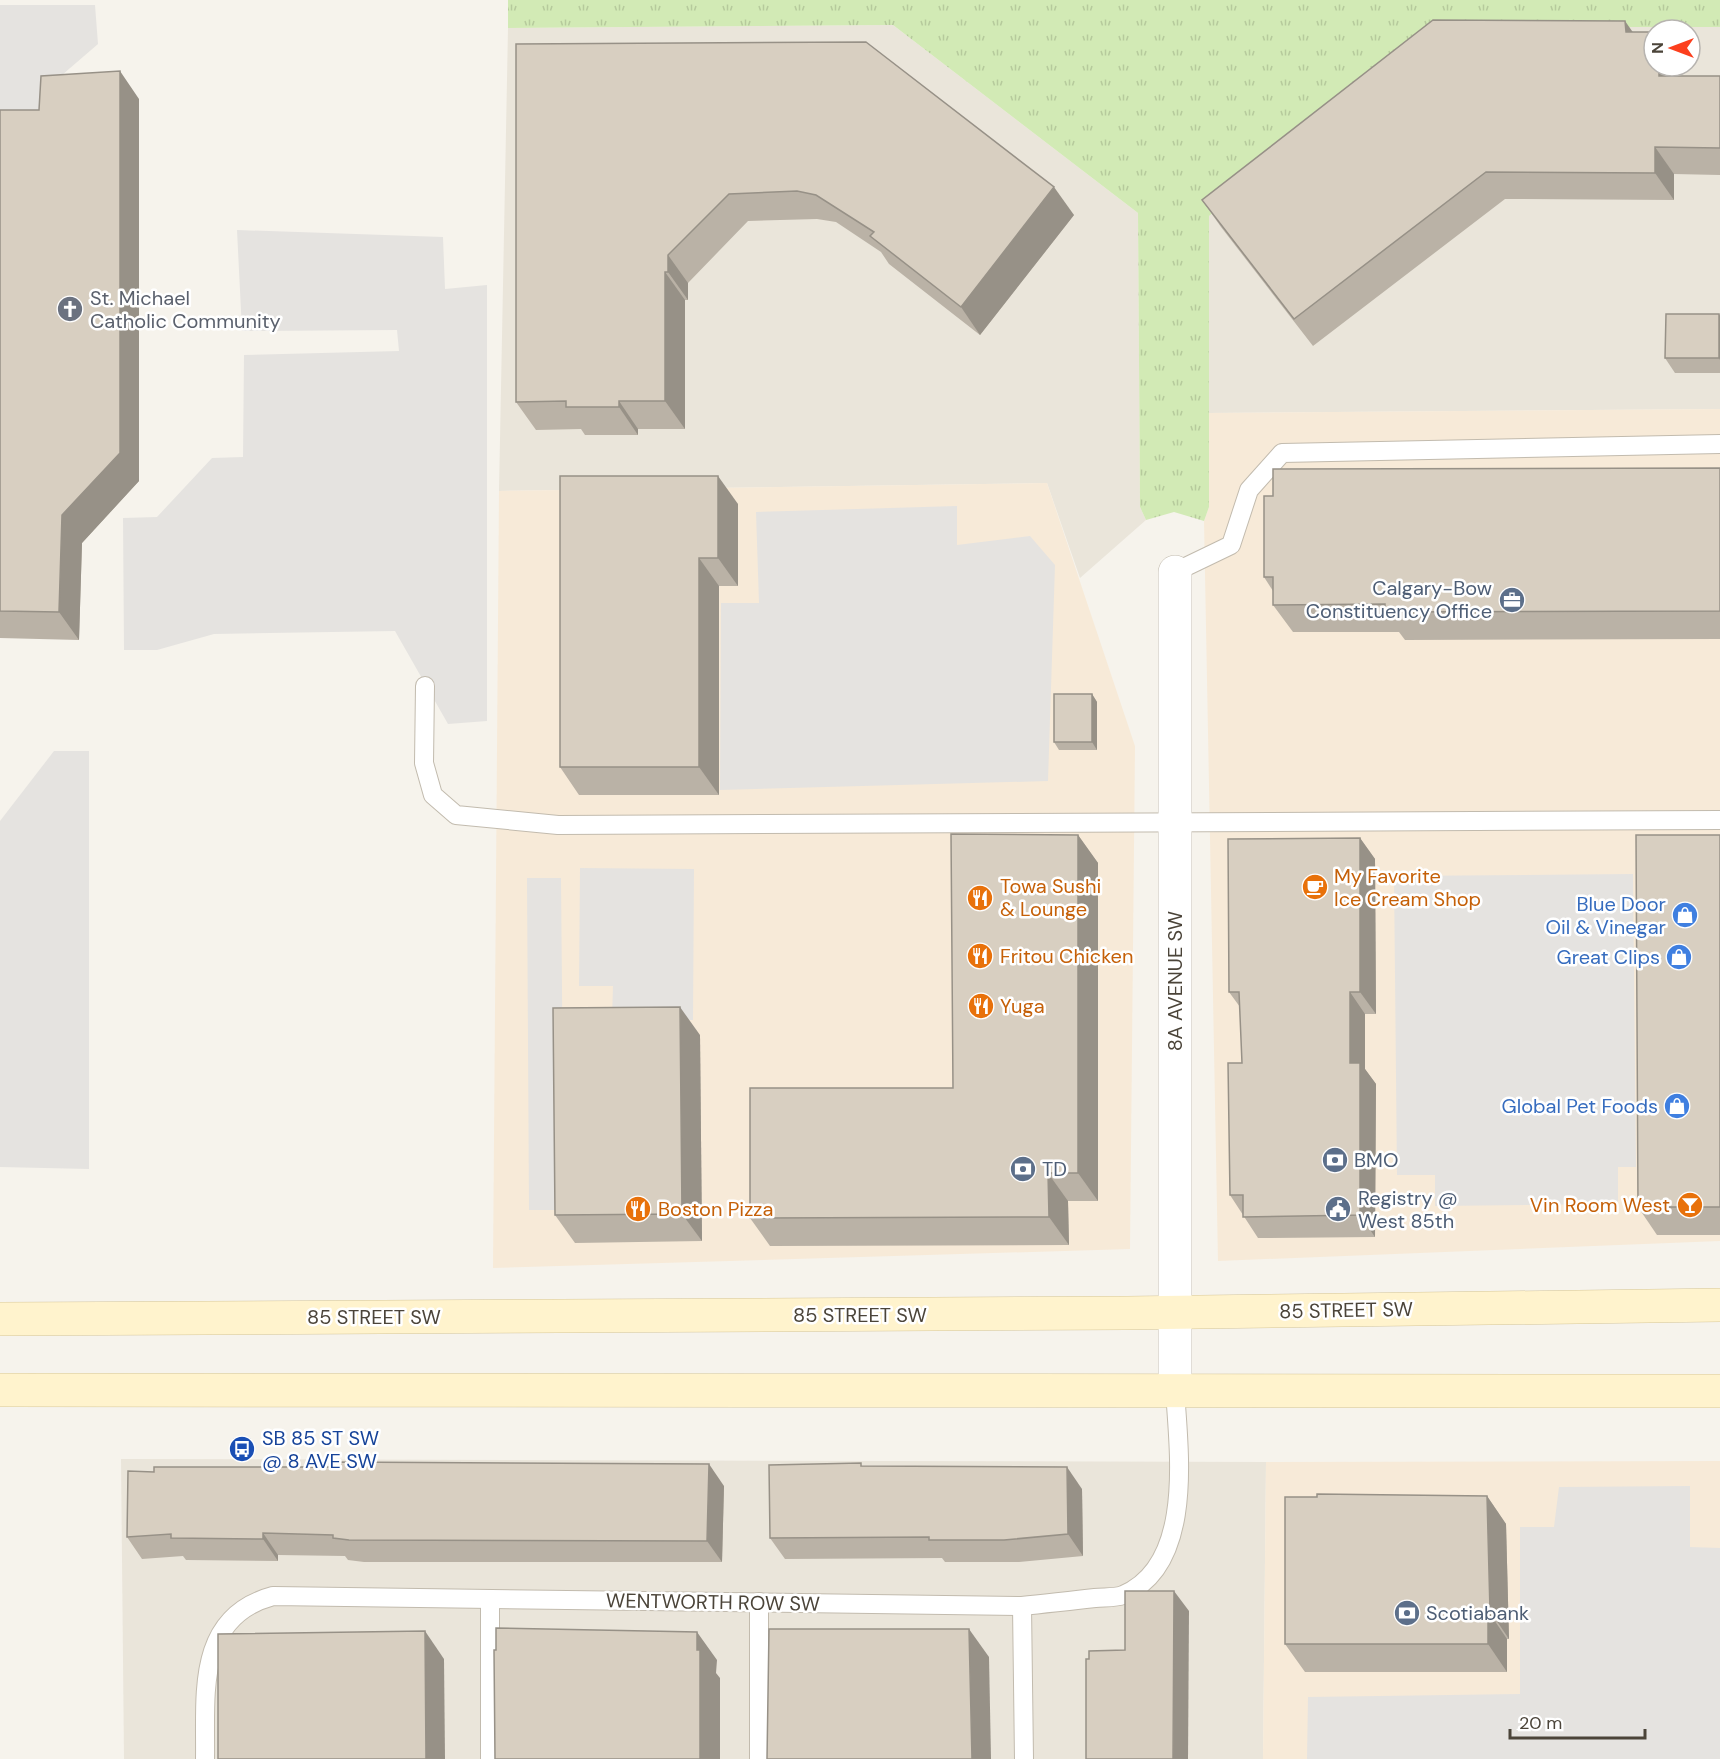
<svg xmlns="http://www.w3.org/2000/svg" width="1720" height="1759" viewBox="0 0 1720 1759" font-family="'DM Sans',sans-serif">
	<defs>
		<pattern id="park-tufts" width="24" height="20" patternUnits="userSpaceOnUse" patternTransform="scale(1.5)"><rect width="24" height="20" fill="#d2eab5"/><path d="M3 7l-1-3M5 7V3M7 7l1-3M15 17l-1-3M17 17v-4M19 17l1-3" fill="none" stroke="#b6ca9c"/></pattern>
	</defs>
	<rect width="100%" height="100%" fill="#f6f3ec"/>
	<g fill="#eae5da" fill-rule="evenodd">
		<path d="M893 25 1138 213 1140 507 1146 520 1080 578 1047 483 499 491 508 28Z"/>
		<path d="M1451 27H1720V409L1209 413V216ZM1654 30H1690V66H1654Z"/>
		<path d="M121 1459 1266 1462 1263 1759H124Z"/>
	</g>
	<g fill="#f7ead8">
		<path d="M1720 409V1241L1218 1261 1204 521 1209 507V413Z"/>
		<path d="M1047 483 1135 746 1130 1249 493 1268 499 491Z"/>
		<path d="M1720 1461V1759H1263L1266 1462Z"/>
	</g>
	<path fill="url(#park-tufts)" d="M508 0H1720V27H1451L1209 216V507L1204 521 1174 512 1146 520 1140 507 1138 213 893 25 508 28Z"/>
	<g fill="#e5e3e0">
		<path d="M0 5H95L98 44 48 87 44 124 0 123Z"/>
		<path d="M237 230 443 237 445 289 487 285V721L448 724 395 631 214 634 157 650H124L123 518 157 517 212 458 243 457 244 355 399 351 397 330 242 331Z"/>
		<path d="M957 506V545L1030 536 1055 565 1048 781 720 790 721 603H759L756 512Z"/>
		<path d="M54 751H89V1169L0 1167V821Z"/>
		<path d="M580 868 694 869 693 1020 612 1019 613 986H579Z"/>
		<path d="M1633 874 1636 1167H1618V1204L1435 1206V1175H1397L1394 876Z"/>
		<path d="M527 878H561L564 1210H529Z"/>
		<path d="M1690 1486V1547L1720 1548V1759H1307L1308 1697 1520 1694V1527H1554L1559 1487Z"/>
	</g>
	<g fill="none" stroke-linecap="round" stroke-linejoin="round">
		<g stroke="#c2bbae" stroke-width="20">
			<g id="lane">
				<path d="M1175 572 1231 545 1249 490 1282 453 1720 444"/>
				<path d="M425 686 424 763 433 795 456 815 558 825 1720 820"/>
				<path d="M490 1600V1759"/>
				<path d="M759 1602V1759"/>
				<path d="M1022 1606 1024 1759"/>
				<path d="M205 1759C206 1695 195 1617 273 1596L1022 1606C1047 1603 1071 1601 1095 1598 1104 1597 1115 1598 1123 1595 1194 1565 1179 1453 1175 1391"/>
			</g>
		</g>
		<g stroke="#c2bbae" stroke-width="34">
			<path id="street" d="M1175 572V1391"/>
		</g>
		<g stroke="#d6c79b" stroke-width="34">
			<g id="secondary">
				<path d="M0 1319 1127 1313 1720 1305"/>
				<path d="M0 1390 1720 1391"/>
			</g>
		</g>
		<use href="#lane" stroke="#fff" stroke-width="18"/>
		<use href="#street" stroke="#fff" stroke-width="33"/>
		<use href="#secondary" stroke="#fff3cd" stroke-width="33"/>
	</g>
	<g fill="#bab2a6">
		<path d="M1633 32 1678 66V76H1720V175L1674 174V200L1505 199 1313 346 1221 227 1202 200Z"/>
		<path d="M516 44 1074 215 980 335 889 264 881 252 836 222 817 219 748 221 688 283V300H685V429H638V435H585L581 429 536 430 516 402Z"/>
		<path d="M139 99V481L82 543 79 640 0 638V110H39Z"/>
		<path d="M1719 314 1720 316V373H1675L1665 358Z"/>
		<path d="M1720 468V639L1405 640 1399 632H1293L1273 605V591L1264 577 1273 496Z"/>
		<path d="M560 476 738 504V586H719V795H579L560 767Z"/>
		<path d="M1092 694 1097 702V750H1059L1054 742Z"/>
		<path d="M1078 835 1098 863V1201H1068L1069 1245 770 1246 750 1218 953 1088Z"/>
		<path d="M1720 835V1235H1657L1638 1207Z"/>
		<path d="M1360 838 1375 859 1376 1014H1365V1069L1376 1084 1375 1237 1258 1238 1230 1195 1242 1063 1240 1007 1229 992Z"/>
		<path d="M700 1035 702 1241 575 1243 555 1215Z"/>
		<path d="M863 1466 1082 1489 1083 1556 1019 1562H945L942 1558 785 1559 770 1538Z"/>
		<path d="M724 1486 722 1562H364L348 1560 345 1556 278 1555V1561L186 1560 183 1556 142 1559 127 1537Z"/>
		<path d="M1487 1496 1506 1524 1509 1639H1507V1672H1305L1285 1644Z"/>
	</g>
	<g fill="#979187">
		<path d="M1625 21 1644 48 1626 32Z"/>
		<path d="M1659 66H1678V103L1659 76Z"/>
		<path d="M120 71 139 99V481L82 543 79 640 59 612 62 515Z"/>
		<path d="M1655 147 1674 174V200L1655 173Z"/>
		<path d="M1054 187 1074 215 980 335 961 307Z"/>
		<path d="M668 255 688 283V300L668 272Z"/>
		<path d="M665 272 685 300V429L665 401Z"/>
		<path d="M1719 314 1720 316V360L1719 358Z"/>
		<path d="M619 401 638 429V435L619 407Z"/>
		<path d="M718 476 738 504V586L718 558Z"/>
		<path d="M699 558 719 586V795L699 767Z"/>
		<path d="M1092 694 1097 702V750L1092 742Z"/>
		<path d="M1078 835 1098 863V1201L1078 1173Z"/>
		<path d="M1360 838 1375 859 1376 1014 1360 992Z"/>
		<path d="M1350 992 1365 1014V1069L1376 1084 1375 1237 1360 1215 1350 1063Z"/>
		<path d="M680 1007 700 1035 702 1241 682 1214Z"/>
		<path d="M1048 1173 1068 1201 1069 1245 1049 1217Z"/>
		<path d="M709 1464 724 1486 722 1562 707 1541Z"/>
		<path d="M1067 1467 1082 1489 1083 1556 1068 1534Z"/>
		<path d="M1487 1496 1506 1524 1509 1639 1490 1611Z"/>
		<path d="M263 1533 278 1555V1561L263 1539Z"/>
		<path d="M1174 1591 1189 1611 1188 1759H1173Z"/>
		<path d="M1488 1611 1507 1639V1672L1488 1644Z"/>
		<path d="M969 1629 989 1657 991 1759H972Z"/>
		<path d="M425 1631 444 1659 445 1759H426Z"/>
		<path d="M697 1632 717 1660 716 1673 720 1678V1759H700L697 1650Z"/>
	</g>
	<g fill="#d8cfc1" stroke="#979187" stroke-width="1.5">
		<path d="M1433 20 1625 21 1626 32H1654V66H1659V76H1720V148L1655 147V173L1486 172 1294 319 1202 200Z"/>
		<path d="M866 42 1054 187 961 307 870 236 874 232 816 195 797 191 729 194 668 255V272H665V401H619V407H566V401L516 402V44Z"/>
		<path d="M120 71V453L62 515 59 612 0 611V110H39L41 76Z"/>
		<path d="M1666 314H1719V358H1665Z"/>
		<path d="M1720 468V611L1385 612V604L1273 605V577H1264V496H1273V469Z"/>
		<path d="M560 476H718V558H699V767H560Z"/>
		<rect x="1054" y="694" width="38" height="48"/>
		<path d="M951 834 1078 835V1173H1048L1049 1217 750 1218V1088H953Z"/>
		<path d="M1636 835H1720V1207H1638Z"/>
		<path d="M1360 838V992H1350V1063H1360V1215L1243 1217V1195H1230L1228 1063H1242L1239 992H1229L1228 839Z"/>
		<path d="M680 1007 682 1214 555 1215 553 1008Z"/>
		<path d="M333 1462 709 1464 707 1541 349 1540 333 1538V1535L263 1533V1539L171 1538V1534L127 1537 128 1471 154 1472V1467H333Z"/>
		<path d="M861 1463V1466L1067 1467 1068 1534 1004 1540H929V1537L770 1538 769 1465Z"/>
		<path d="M1317 1494 1487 1496 1490 1611H1488V1644H1285V1497H1317Z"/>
		<path d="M1125 1591H1174L1173 1759H1086V1659H1089V1651L1125 1650Z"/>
		<path d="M496 1628 697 1632V1650H700V1759H495L494 1650H496Z"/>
		<path d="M769 1629H969L972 1759H767Z"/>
		<path d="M425 1631 426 1759H218V1634Z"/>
	</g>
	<defs>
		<g id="church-disc" transform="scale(1.35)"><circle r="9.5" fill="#6b7280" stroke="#fff"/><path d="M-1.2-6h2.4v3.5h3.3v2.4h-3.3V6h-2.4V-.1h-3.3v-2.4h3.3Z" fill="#fff"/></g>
		<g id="office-disc" transform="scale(1.35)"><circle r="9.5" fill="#5c6f8a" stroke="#fff"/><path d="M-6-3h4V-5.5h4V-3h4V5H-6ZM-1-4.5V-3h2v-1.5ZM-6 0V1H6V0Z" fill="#fff"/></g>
		<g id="cafe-disc" transform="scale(1.35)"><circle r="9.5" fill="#e8710a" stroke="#fff"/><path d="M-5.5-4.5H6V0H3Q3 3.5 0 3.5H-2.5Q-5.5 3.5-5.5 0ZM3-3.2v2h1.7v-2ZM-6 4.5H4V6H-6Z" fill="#fff"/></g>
		<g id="restaurant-disc" transform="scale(1.35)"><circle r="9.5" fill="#e8710a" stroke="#fff"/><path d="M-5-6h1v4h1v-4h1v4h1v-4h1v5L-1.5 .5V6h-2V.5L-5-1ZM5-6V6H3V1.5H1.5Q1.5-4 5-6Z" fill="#fff"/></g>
		<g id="shop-disc" transform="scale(1.35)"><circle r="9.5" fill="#3f7fe0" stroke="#fff"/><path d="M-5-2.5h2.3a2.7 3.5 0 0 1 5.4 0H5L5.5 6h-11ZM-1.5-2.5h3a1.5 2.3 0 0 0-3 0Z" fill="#fff"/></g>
		<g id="bank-disc" transform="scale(1.35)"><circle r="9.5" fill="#5c6f8a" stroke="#fff"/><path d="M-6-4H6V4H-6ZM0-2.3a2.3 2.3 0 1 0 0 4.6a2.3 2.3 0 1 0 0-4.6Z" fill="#fff"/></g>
		<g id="bar-disc" transform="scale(1.35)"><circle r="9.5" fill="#e8710a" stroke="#fff"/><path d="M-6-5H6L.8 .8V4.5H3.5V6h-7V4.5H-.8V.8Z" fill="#fff"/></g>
		<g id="civic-disc" transform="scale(1.35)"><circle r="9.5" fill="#5c6f8a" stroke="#fff"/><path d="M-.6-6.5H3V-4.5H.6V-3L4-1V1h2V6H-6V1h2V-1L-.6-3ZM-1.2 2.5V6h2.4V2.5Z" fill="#fff"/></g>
		<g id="bus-disc" transform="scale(1.35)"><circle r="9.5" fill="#1a4fb4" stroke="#fff"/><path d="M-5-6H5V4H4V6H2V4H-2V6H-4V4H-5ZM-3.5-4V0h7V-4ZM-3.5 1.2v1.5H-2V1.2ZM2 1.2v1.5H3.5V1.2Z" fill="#fff"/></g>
	</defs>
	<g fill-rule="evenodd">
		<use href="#church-disc" x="70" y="309"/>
		<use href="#office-disc" x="1512" y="600"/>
		<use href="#cafe-disc" x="1315" y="887"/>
		<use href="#restaurant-disc" x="980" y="898"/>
		<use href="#shop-disc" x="1685" y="915"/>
		<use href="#restaurant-disc" x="980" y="956"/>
		<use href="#shop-disc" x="1679" y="957"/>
		<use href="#restaurant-disc" x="981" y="1006"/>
		<use href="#shop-disc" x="1677" y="1106"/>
		<use href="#bank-disc" x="1335" y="1160"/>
		<use href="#bank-disc" x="1023" y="1169"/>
		<use href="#bar-disc" x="1690" y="1205"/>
		<use href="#restaurant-disc" x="638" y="1209"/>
		<use href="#civic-disc" x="1338" y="1209"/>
		<use href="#bus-disc" x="242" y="1449"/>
		<use href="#bank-disc" x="1407" y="1613"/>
	</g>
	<g text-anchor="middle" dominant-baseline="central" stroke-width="5" stroke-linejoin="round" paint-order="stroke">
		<g font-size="20" fill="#5b616d" stroke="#fff" text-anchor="start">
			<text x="90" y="298">St. Michael<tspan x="90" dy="23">Catholic Community</tspan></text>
		</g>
		<g font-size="20" fill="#4e5e75" stroke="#fff" text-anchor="start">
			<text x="1492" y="588" text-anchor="end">Calgary-Bow<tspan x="1492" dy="23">Constituency Office</tspan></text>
			<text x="1354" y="1160">BMO</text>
			<text x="1042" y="1169">TD</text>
			<text x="1358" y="1198">Registry @<tspan x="1358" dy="23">West 85th</tspan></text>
			<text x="1426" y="1613">Scotiabank</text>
		</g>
		<g font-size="20" fill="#c56008" stroke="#fff" text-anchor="start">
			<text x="1334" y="876">My Favorite<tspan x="1334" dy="23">Ice Cream Shop</tspan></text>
			<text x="1000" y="886">Towa Sushi<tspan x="1000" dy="23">&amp; Lounge</tspan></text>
			<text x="1000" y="956">Fritou Chicken</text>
			<text x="1000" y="1006">Yuga</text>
			<text x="1670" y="1205" text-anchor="end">Vin Room West</text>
			<text x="658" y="1209">Boston Pizza</text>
		</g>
		<g font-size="20" fill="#366cbe" stroke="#fff" text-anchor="end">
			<text x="1666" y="904">Blue Door<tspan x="1666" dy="23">Oil &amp; Vinegar</tspan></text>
			<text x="1660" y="957">Great Clips</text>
			<text x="1658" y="1106">Global Pet Foods</text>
		</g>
		<g font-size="20" fill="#4b4439" stroke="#fff">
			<text transform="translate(1175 981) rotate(-90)">8A AVENUE SW</text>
			<text transform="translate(1346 1310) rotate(-1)">85 STREET SW</text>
			<text x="860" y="1315">85 STREET SW</text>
			<text x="374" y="1317">85 STREET SW</text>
			<text transform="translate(713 1602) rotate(1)">WENTWORTH ROW SW</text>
		</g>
		<g font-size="20" fill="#164399" stroke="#fff" text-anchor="start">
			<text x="262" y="1438">SB 85 ST SW<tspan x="262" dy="23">@ 8 AVE SW</tspan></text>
		</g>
	</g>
	<g transform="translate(1672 48) rotate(270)"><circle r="28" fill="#ffffff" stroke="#b7b4b0" stroke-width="1.5"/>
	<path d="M0-4.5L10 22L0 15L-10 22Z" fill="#fc3f1d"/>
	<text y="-9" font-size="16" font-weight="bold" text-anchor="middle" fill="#4b4439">N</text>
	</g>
	<path d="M1510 1729v9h135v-9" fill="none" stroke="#4b4439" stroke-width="3"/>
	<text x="1519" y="1729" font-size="18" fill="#4b4439" stroke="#ffffff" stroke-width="4.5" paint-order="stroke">20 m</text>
</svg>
